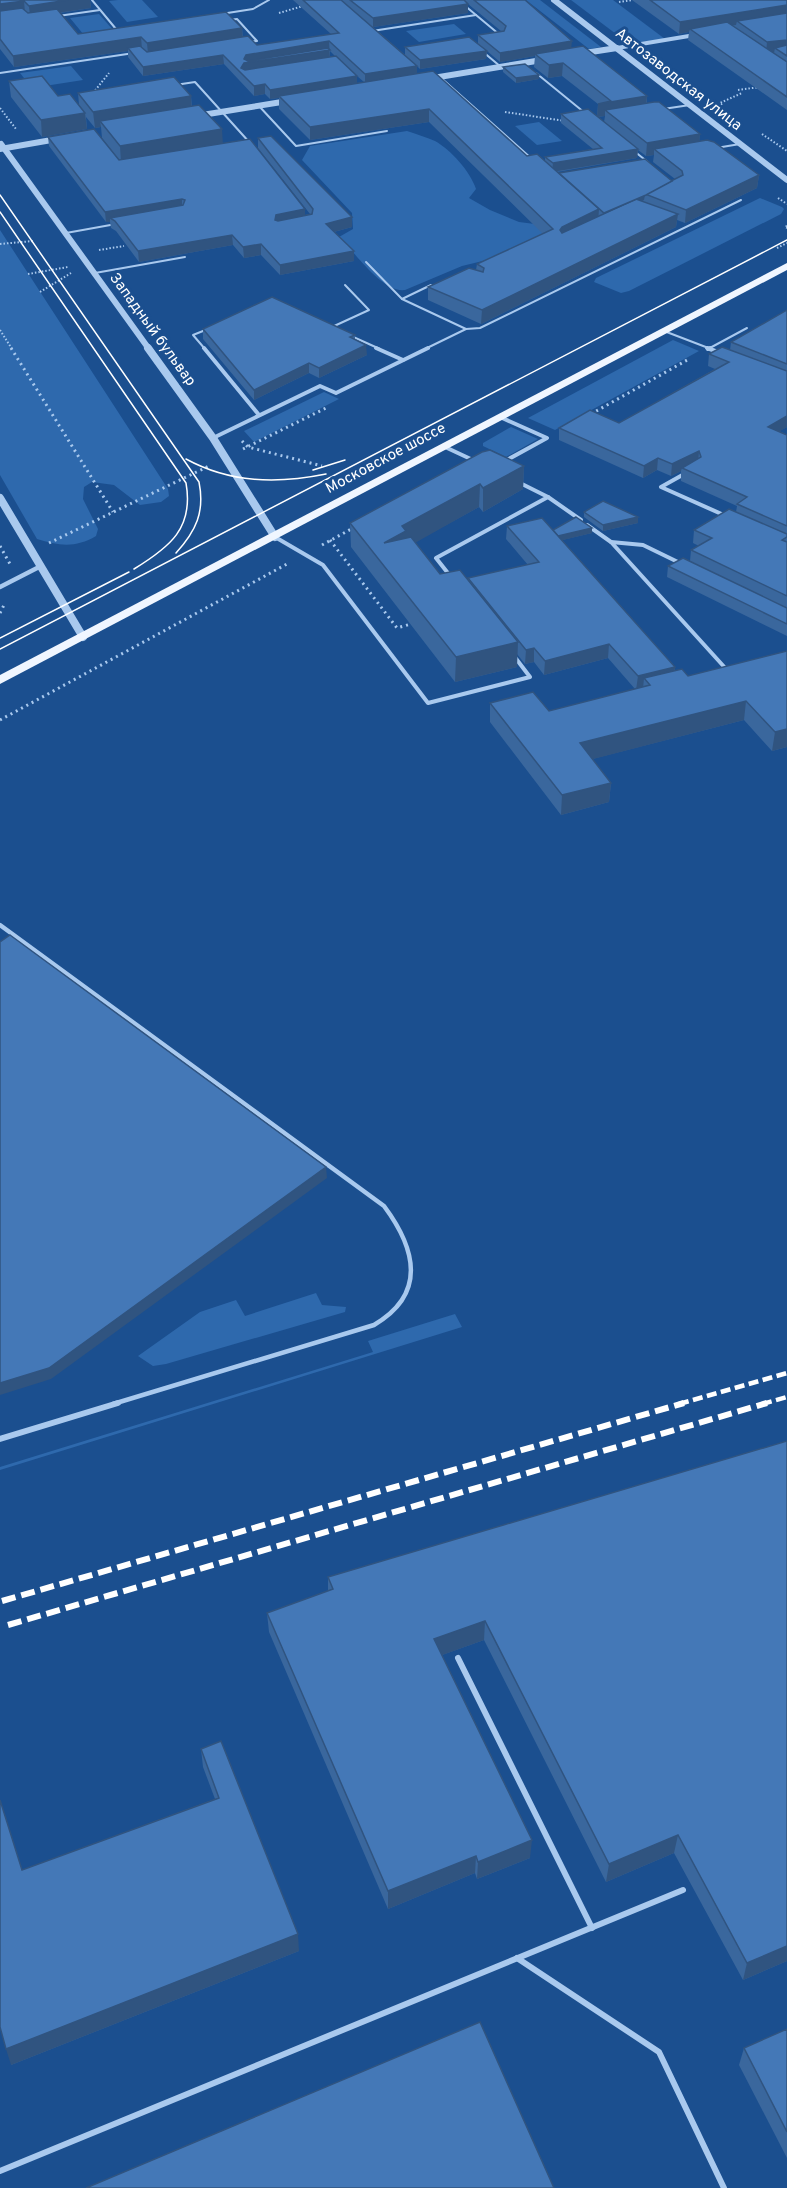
<svg xmlns="http://www.w3.org/2000/svg" width="787" height="2188" viewBox="0 0 787 2188" font-family="Overpass,sans-serif">
	<rect width="100%" height="100%" fill="#1b4f8f"/>
	<g fill="#2e69ad">
		<path d="M118 0H142L158 17 127 22 109 1Z"/>
		<path d="M526 0H540L601 47 589 49Z"/>
		<path d="M571 0H613L665 39 641 42 624 40Z"/>
		<path d="M99 14 114 31 84 35 70 18Z"/>
		<path d="M454 24 466 34 419 42 406 31Z"/>
		<path d="M71 66 83 80 32 88 20 73Z"/>
		<path d="M539 122 562 141 537 145 515 126Z"/>
		<path d="M407 131C416 134 426 137 435 141 451 150 470 171 476 189L469 198 490 210 519 222 574 229 499 257 462 266 405 290C382 293 355 252 339 237L353 229 352 213 302 160 310 146Z"/>
		<path d="M760 198 782 207 784 209 781 214 629 291 621 293 594 282 596 278Z"/>
		<path d="M0 230 168 489 169 496 161 502 140 505 114 485 92 482 84 487 83 499 98 529 96 536C76 548 59 546 37 539L0 475Z"/>
		<path d="M673 340 699 351 555 430 528 418Z"/>
		<path d="M324 392 339 399 254 442 244 431Z"/>
		<path d="M511 427 538 439 506 457 483 446V443Z"/>
		<path d="M316 1293 322 1305 346 1307 345 1312 166 1364 153 1366 138 1356 200 1312 236 1300 245 1316Z"/>
		<path d="M455 1314 462 1327 0 1470V1467L373 1352 368 1341Z"/>
	</g>
	<g fill="none" stroke-linecap="round" stroke-linejoin="round">
		<g stroke="#a9c9ee" stroke-width="2" stroke-dasharray="1.5 2" stroke-linecap="butt">
			<path d="M619 2 632 0"/>
			<path d="M279 13 303 6"/>
			<path d="M738 90 760 87"/>
			<path d="M93 93 109 73"/>
			<path d="M722 105 720 103 742 93"/>
			<path d="M0 108 16 129"/>
			<path d="M505 112 565 121"/>
			<path d="M762 134 787 151"/>
			<path d="M778 198 787 204"/>
			<path d="M787 226 785 227 787 228"/>
			<path d="M0 244 33 241"/>
			<path d="M777 248 787 243"/>
			<path d="M99 250 124 246"/>
			<path d="M28 274 68 267"/>
			<path d="M40 292 71 273"/>
			<path d="M0 330 12 349"/>
		</g>
		<g stroke="#a9c9ee" stroke-width="3" stroke-dasharray="2 4" stroke-linecap="butt">
			<path d="M11 348 113 512"/>
			<path d="M591 414 689 359"/>
			<path d="M242 441 248 447 322 466"/>
			<path d="M243 449 328 407"/>
			<path d="M330 540 397 628 411 624"/>
			<path d="M49 543 209 466"/>
			<path d="M322 545 355 527"/>
			<path d="M0 546 10 564"/>
			<path d="M0 613 5 603"/>
			<path d="M0 720 287 564"/>
		</g>
		<g stroke="#a9c9ee" stroke-width="2">
			<path d="M92 0 116 29H120"/>
			<path d="M458 0 500 35"/>
			<path d="M221 14 253 9 269 0"/>
			<path d="M58 16 100 10"/>
			<path d="M229 20 237 19 257 41 249 42"/>
			<path d="M372 31 476 15"/>
			<path d="M482 51 501 67"/>
			<path d="M0 73 134 53"/>
			<path d="M536 73 585 113"/>
			<path d="M440 77 532 159"/>
			<path d="M175 85 195 82 250 143"/>
			<path d="M259 106 296 146 387 131"/>
			<path d="M663 109 690 105"/>
			<path d="M716 148 740 144"/>
			<path d="M634 151 649 163"/>
			<path d="M66 233 116 224"/>
			<path d="M366 262 402 299"/>
			<path d="M95 273 185 257"/>
			<path d="M431 285 402 299 466 329"/>
			<path d="M332 327 369 310 345 285"/>
			<path d="M664 331 711 349"/>
			<path d="M351 336 380 349"/>
			<path d="M205 349 193 335 208 329"/>
			<path d="M425 349 466 329 480 328 741 200"/>
			<path d="M708 349 747 328"/>
		</g>
		<g stroke="#a9c9ee" stroke-width="4">
			<path d="M204 348 259 415"/>
			<path d="M376 348 403 360"/>
			<path d="M707 348 718 352"/>
			<path d="M708 349 710 348"/>
			<path d="M500 417 547 438 505 461"/>
			<path d="M213 438 320 386 336 393 428 348"/>
			<path d="M445 447 475 461"/>
			<path d="M686 473 661 487 726 516"/>
			<path d="M548 497 581 520"/>
			<path d="M587 525 611 542 727 670"/>
			<path d="M275 537 323 565 428 703 530 677 514 656"/>
			<path d="M611 542 643 545 682 564"/>
			<path d="M451 577 436 558 548 497 518 482"/>
		</g>
		<path stroke="#a9c9ee" stroke-width="4.5" d="M0 925 384 1206C416 1249 427 1294 374 1325L113 1404"/>
		<g stroke="#a9c9ee" stroke-width="6">
			<path d="M0 1439 118 1403"/>
			<path d="M458 1658 592 1928"/>
			<path d="M517 1958 659 2052 724 2188"/>
			<path d="M0 2171 683 1890"/>
		</g>
		<path stroke="#a9c9ee" stroke-width="4" d="M617 48 695 35"/>
		<path stroke="#a9c9ee" stroke-width="4.5" d="M0 587 41 566"/>
		<g stroke="#a9c9ee" stroke-width="6">
			<path d="M554 0 787 180"/>
			<path d="M578 54 617 48"/>
			<path d="M427 79 548 59"/>
			<path d="M196 116 294 100"/>
			<path d="M1 144 149 349"/>
			<path d="M0 149 63 138"/>
		</g>
		<g stroke="#a9c9ee" stroke-width="8">
			<path d="M148 348 213 438 275 537"/>
			<path d="M0 498 83 637"/>
		</g>
		<path fill="#f0f6ff" fill-rule="evenodd" d="M787 263V270L0 684V675Z"/>
		<g stroke="#fff" stroke-width="1.5">
			<path d="M0 195 199 482C205 512 196 531 176 553"/>
			<path d="M0 212 186 483C194 528 170 547 134 569"/>
			<path d="M186 459C230 483 277 484 326 474"/>
			<path d="M313 470 345 460"/>
			<path d="M0 638 129 572"/>
			<path d="M0 649 787 240"/>
		</g>
		<g stroke="#fff" stroke-width="4.5" stroke-dasharray="10 4.5" stroke-linecap="butt">
			<path d="M679 1404 787 1373"/>
			<path d="M762 1404 787 1397"/>
		</g>
		<g stroke="#fff" stroke-width="6" stroke-dasharray="14 6" stroke-linecap="butt">
			<path d="M2 1601 684 1403"/>
			<path d="M8 1625 767 1403"/>
		</g>
	</g>
	<g fill="#3a679d" fill-rule="evenodd">
		<path d="M0 0H90L91 8 60 13 78 34 242 28 243 37 257 45 331 34 293 0H525L571 48 647 96V103L700 134 699 142 759 175 757 188 685 223 677 220 676 227 481 324 428 300V287L476 270 477 264 543 234 429 122 310 140 279 109V98L270 99 265 94 254 96 224 64 143 76 128 57V51L14 67 0 49ZM468 4 501 31 478 35V44L405 47V55L373 27 468 13ZM330 51 335 56 330 57ZM487 51 500 62 535 56 534 67 548 78 562 76 598 104 597 117 561 114V123L593 149 545 157V162L527 156 417 74V66L420 69 486 59ZM357 76 364 82 357 83ZM605 116 604 122 598 117ZM638 150 646 156 654 155 653 162 675 179 672 181 559 174 557 172 637 158Z"/>
		<path d="M632 0H787V110L688 40 689 32 679 34Z"/>
		<path d="M503 67 539 79 516 83 503 72Z"/>
		<path d="M9 81 58 96 79 105 78 93 191 96 192 106 223 143 305 209V215L310 214 258 148V138L352 227 334 232 354 251V261L280 275 261 255 244 258 233 245 139 262 116 231 111 228 110 222H106L49 146 48 137 119 160 102 138 101 127 95 128 86 117 87 129 42 137 11 97Z"/>
		<path d="M787 310V427L779 431 787 435V636L667 577 668 566 690 561 691 550 699 546 693 543 694 530 736 512 737 506 681 481V471L671 476 657 470 643 478 559 440V428L619 423 715 369 708 366 709 354 730 350 731 342Z"/>
		<path d="M203 329 355 335V339L367 355 319 378 309 373 254 400 203 339Z"/>
		<path d="M524 466 523 489 483 512 479 507 415 542 440 574 468 580V578L528 565 506 539 507 526 553 530 592 528V533L562 540 675 667V671L688 676 787 651V747L772 751 744 720 592 759 611 783 609 802 561 815 490 722V703L549 711 635 689 608 658 544 675 534 662 525 664 517 654V667L455 682 351 547 350 523Z"/>
		<path d="M584 512 638 517V523L603 531 584 517Z"/>
		<path d="M787 1441V1961L743 1980 674 1853 606 1882 484 1640 442 1655 530 1858 477 1879 475 1873 388 1909 269 1632 267 1613 328 1591V1577Z"/>
		<path d="M201 1749 299 1951 11 2065 22 1870 215 1799 203 1767Z"/>
		<path d="M787 2029V2158L739 2065 744 2048Z"/>
	</g>
	<g fill="#305480">
		<path d="M68 0H90L91 8 30 17 29 6Z"/>
		<path d="M24 1 25 13 0 16V4Z"/>
		<path d="M468 4V13L373 27V18Z"/>
		<path d="M787 5V17L737 21 736 25 694 31 690 29 689 32 679 34 680 22Z"/>
		<path d="M242 28 243 40 148 54 147 43Z"/>
		<path d="M141 37 142 49 128 48V51L14 67 13 56Z"/>
		<path d="M787 40V52L775 48 774 53 766 54 767 42Z"/>
		<path d="M329 41 330 60 244 73 241 68 246 55Z"/>
		<path d="M572 41 571 50 535 54V56L500 62V53Z"/>
		<path d="M487 51 486 59 420 69V60Z"/>
		<path d="M223 55 224 64 143 76V67Z"/>
		<path d="M563 63 562 76 548 78 549 65Z"/>
		<path d="M417 66V75L365 84V74Z"/>
		<path d="M539 75V79L516 83V78Z"/>
		<path d="M357 76V85L279 96V98L270 99V90Z"/>
		<path d="M265 84V94L254 96V86Z"/>
		<path d="M191 96 192 112 100 121 101 127 95 128 93 112Z"/>
		<path d="M647 96 646 109 605 110V116L597 117 598 104Z"/>
		<path d="M429 109V122L310 140V127Z"/>
		<path d="M85 113 87 129 42 137 41 120Z"/>
		<path d="M222 129 223 145 121 162 120 146Z"/>
		<path d="M700 134 699 148 654 149V155L646 156 647 143Z"/>
		<path d="M638 149 637 158 552 172 553 163Z"/>
		<path d="M759 175 757 188 685 223 686 210Z"/>
		<path d="M645 195 644 200 605 219V214Z"/>
		<path d="M182 199V209L110 218V222H106L105 212Z"/>
		<path d="M305 209V219L275 230V220L276 215Z"/>
		<path d="M599 209 598 222 562 240 560 230 562 227Z"/>
		<path d="M678 214 676 227 481 324 482 310Z"/>
		<path d="M352 217V227L326 234V224Z"/>
		<path d="M232 235 233 245 139 262 138 251Z"/>
		<path d="M261 244V255L244 258 243 247Z"/>
		<path d="M354 251V261L280 275V265Z"/>
		<path d="M366 345 367 355 319 378V368Z"/>
		<path d="M309 363V373L254 400V390Z"/>
		<path d="M787 416V427L767 439 768 427Z"/>
		<path d="M699 451 698 463 682 468 681 471 671 476 672 464Z"/>
		<path d="M658 458 657 470 643 478 644 466Z"/>
		<path d="M524 466 523 489 483 512V488Z"/>
		<path d="M480 484 479 507 406 548 384 543 402 526Z"/>
		<path d="M638 517V523L603 531V525Z"/>
		<path d="M592 528V533L551 543V537Z"/>
		<path d="M518 642 517 667 455 682 456 657Z"/>
		<path d="M609 644 608 658 544 675 545 661Z"/>
		<path d="M534 648V662L525 664 526 650Z"/>
		<path d="M675 667 674 681 650 685 644 678 643 689 636 690 638 676Z"/>
		<path d="M746 701 744 720 578 763 580 743Z"/>
		<path d="M787 729V747L772 751 775 732Z"/>
		<path d="M611 783 609 802 561 815 562 795Z"/>
		<path d="M326 1167 327 1178 51 1379 0 1395V1383Z"/>
		<path d="M485 1621 484 1640 434 1658V1639Z"/>
		<path d="M678 1835 674 1853 606 1882 609 1864Z"/>
		<path d="M532 1840 530 1858 477 1879 478 1862Z"/>
		<path d="M476 1856 475 1873 388 1909V1891Z"/>
		<path d="M298 1934 299 1951 11 2065 6 2049Z"/>
		<path d="M787 1946V1961L743 1980 747 1963Z"/>
	</g>
	<g fill="#4478b7" stroke="#305480" stroke-width="1.5">
		<path d="M0 0H68L29 6 24 1 0 4Z"/>
		<path d="M303 0H341L417 66 365 74 329 41 246 55 244 59 248 61 328 48 330 50 244 63 241 68 245 70 336 56 357 76 270 90 265 84 254 86 223 55 143 67 128 48 140 46 147 52 248 36 257 45 339 33Z"/>
		<path d="M350 0H464L468 4 373 18Z"/>
		<path d="M474 0H525L572 41 500 53 478 35 504 31 506 26Z"/>
		<path d="M650 0H787V5L680 22Z"/>
		<path d="M22 8 28 13 57 9 78 34 226 12 242 28 147 43 141 37 13 56 0 39V11Z"/>
		<path d="M787 13V40L767 42 737 21Z"/>
		<path d="M727 22 787 62V97L690 29Z"/>
		<path d="M469 37 487 51 420 60 405 47Z"/>
		<path d="M787 45V56L775 48Z"/>
		<path d="M583 46 647 96 598 104 611 101 563 63 549 65 535 54Z"/>
		<path d="M525 64 539 75 516 78 503 67Z"/>
		<path d="M433 71 527 156 537 154 599 209 562 227 560 230 562 233 636 199 678 214 482 310 428 287 469 268 483 272 484 268 477 264 553 229 429 109 310 127 279 96Z"/>
		<path d="M42 76 58 96 70 94 85 113 41 120 9 81Z"/>
		<path d="M174 77 191 96 93 112 78 93Z"/>
		<path d="M654 102H659L700 134 647 143 605 110Z"/>
		<path d="M199 105 222 129 120 146 100 121Z"/>
		<path d="M588 109 638 149 553 163 545 157 602 148 561 114Z"/>
		<path d="M94 129 119 160 250 139 305 209 276 215 275 220 278 221 312 214 313 209 258 138 271 136 352 217 326 224 354 251 280 265 261 244 243 247 232 235 138 251 115 221 110 218 183 205 185 200 182 199 105 212 48 137Z"/>
		<path d="M707 140 714 142 759 175 686 210 645 194 683 175 682 171 654 149Z"/>
		<path d="M645 159 672 181 646 195 604 213 559 173Z"/>
		<path d="M272 297 355 335 350 337 366 345 319 368 309 363 254 390 203 329Z"/>
		<path d="M787 310V364L731 342Z"/>
		<path d="M722 347 787 371V416L768 427 787 435V526L737 504 747 497 682 468 701 457 699 451 672 464 658 458 644 466 559 428 590 410 619 423 729 362 709 354Z"/>
		<path d="M490 450 524 466 483 488 480 484 402 526 406 531 384 543 411 537 440 574 460 570 518 642 456 657 350 523 482 452Z"/>
		<path d="M603 501 638 517 603 525 584 512Z"/>
		<path d="M729 509 787 534V537L782 540 787 542V596L691 550 712 538 694 530Z"/>
		<path d="M576 517 592 528 558 536 553 530Z"/>
		<path d="M542 518 675 667 638 676 609 644 545 661 534 648 526 650 468 578 539 562 507 526Z"/>
		<path d="M683 558 787 608V624L668 566Z"/>
		<path d="M787 651V729L775 732 746 701 580 743 611 783 562 795 490 703 533 692 549 711 650 685 644 678 682 669 688 676Z"/>
		<path d="M10 935 326 1167 49 1368 0 1383V942Z"/>
		<path d="M787 1441V1946L747 1963 678 1835 609 1864 485 1621 434 1639 532 1840 478 1862 476 1856 388 1891 267 1613 333 1589 328 1577Z"/>
		<path d="M221 1741 298 1934 6 2049 0 2027V1800L22 1870 219 1798 201 1749Z"/>
		<path d="M480 2022 554 2188H86Z"/>
		<path d="M787 2029V2132L744 2048Z"/>
	</g>
	<g text-anchor="middle" dominant-baseline="central" stroke-width="6" stroke-linejoin="round" paint-order="stroke">
		<g font-size="15" fill="#fff" stroke="#1b4f8f">
			<text transform="translate(678 80) rotate(38)">Автозаводская улица</text>
			<text transform="translate(152 330) rotate(54)">Западный бульвар</text>
			<text transform="translate(386 459) rotate(-28)">Московское шоссе</text>
		</g>
	</g>
</svg>
